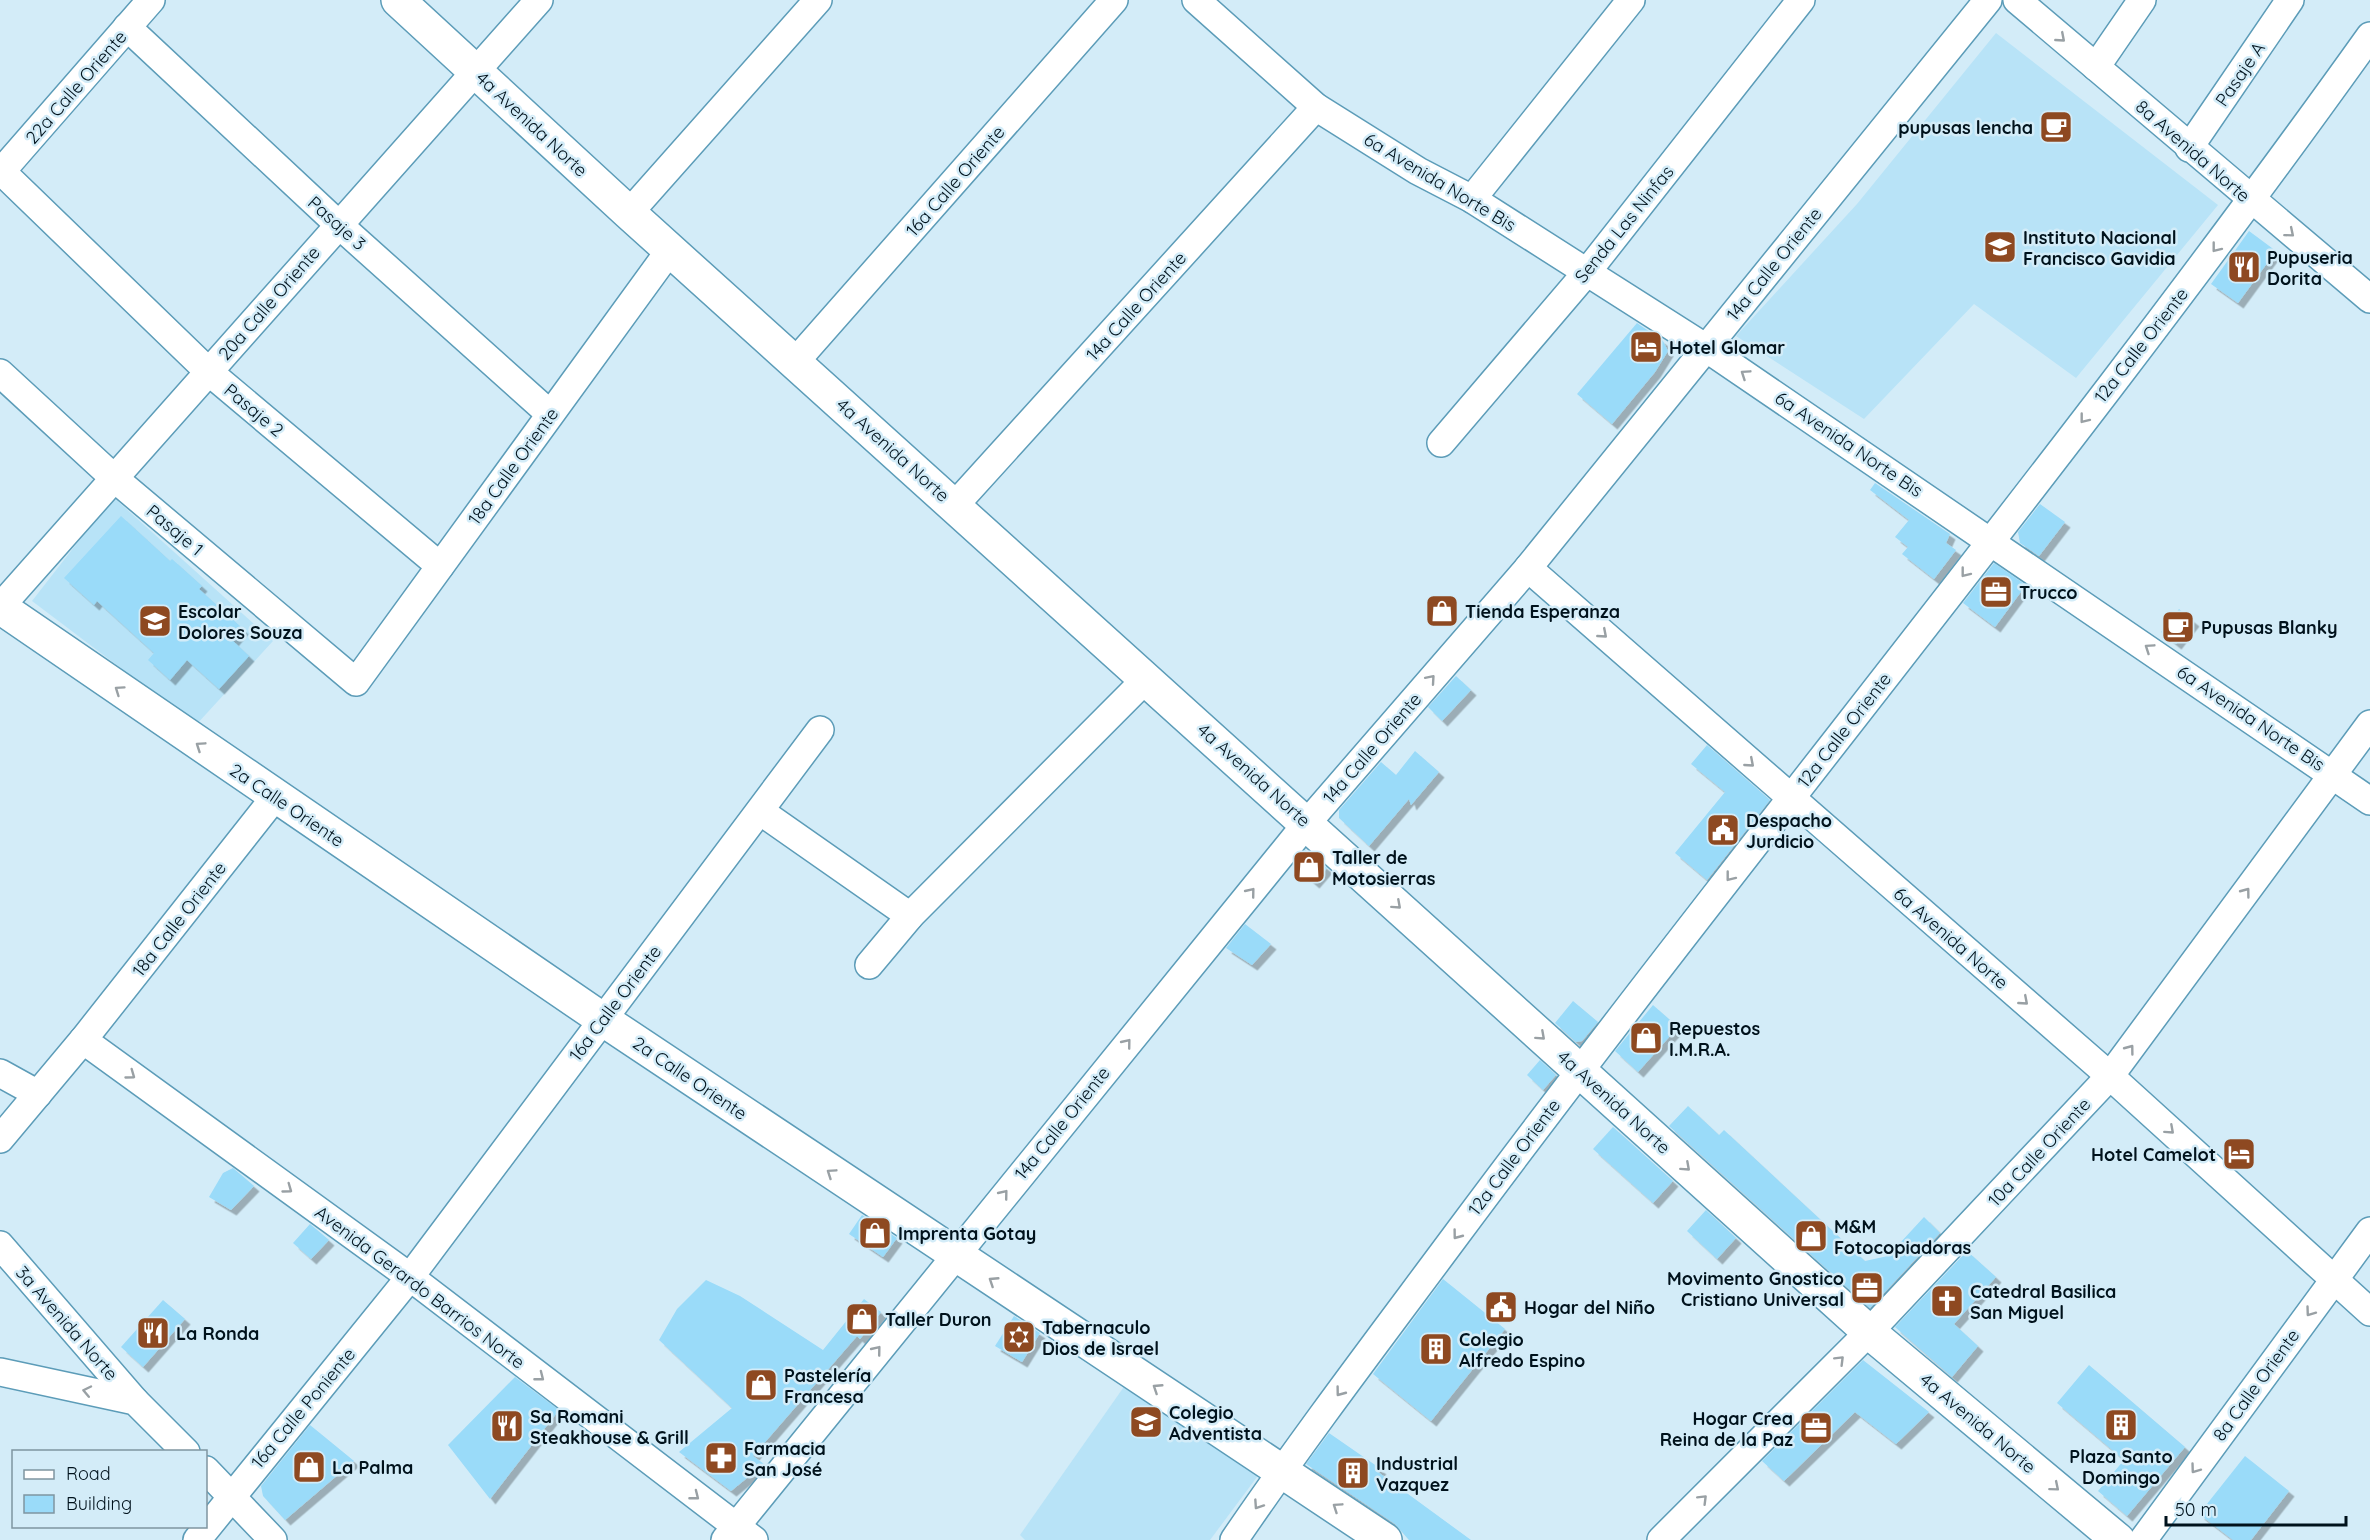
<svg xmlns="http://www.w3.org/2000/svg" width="2370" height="1540" viewBox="0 0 2370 1540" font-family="Quicksand,sans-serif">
	<defs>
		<filter id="shadow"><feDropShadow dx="5.5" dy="5.5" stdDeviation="0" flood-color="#0004"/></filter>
	</defs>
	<rect width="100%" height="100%" fill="#d3ecf8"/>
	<g fill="#b8e3f7">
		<path d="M1996 33 2218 205 2076 378 1974 304 1864 419 1736 336 1857 204Z"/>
		<path d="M113 497 273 641 196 725 32 601Z"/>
		<path d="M1128 1381 1259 1463 1257 1477 1210 1540H1025L1020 1535Z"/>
	</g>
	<g fill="#9adbf9" filter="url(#shadow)">
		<path d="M2249 231 2276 251 2238 303 2211 284Z"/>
		<path d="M1637 323 1663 341 1668 351 1655 372 1612 424 1577 394Z"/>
		<path d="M1875 483 1950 534 1946 543 1956 550 1934 579 1902 554 1908 547 1895 537 1909 520 1870 490Z"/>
		<path d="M2040 504 2065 522 2039 556 2020 543 2018 532Z"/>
		<path d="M121 516 170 561 172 559 202 586 199 589 243 629 233 641 249 656 219 689 187 660 170 680 148 660 154 653 97 601 94 605 64 578Z"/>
		<path d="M1994 563 2026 585 1995 627 1963 603Z"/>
		<path d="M2179 609 2194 621 2176 644 2161 632Z"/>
		<path d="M1456 676 1471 690 1442 721 1428 707Z"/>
		<path d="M1707 745 1770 800 1707 880 1675 853 1725 792 1691 764Z"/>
		<path d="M1415 751 1439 772 1411 805 1409 799 1369 846 1339 818V810L1381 762 1396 775Z"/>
		<path d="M1305 850 1327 868 1314 883 1293 865Z"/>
		<path d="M1245 924 1271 944 1252 965 1226 948Z"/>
		<path d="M1573 1001 1598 1022 1582 1041 1576 1042 1555 1023Z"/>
		<path d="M1653 1005 1678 1027 1638 1072 1615 1051Z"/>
		<path d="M1540 1060 1556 1075 1543 1090 1527 1075Z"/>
		<path d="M1688 1106 1719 1135 1724 1130 1865 1261 1888 1256 1924 1217 1940 1233 1870 1308 1669 1126Z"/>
		<path d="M1613 1127 1673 1181 1653 1203 1593 1149Z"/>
		<path d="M233 1168 254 1186 231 1210 209 1197 223 1173Z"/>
		<path d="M1706 1210 1736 1238 1717 1259 1687 1231Z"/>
		<path d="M862 1215 897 1238 883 1257 849 1234Z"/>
		<path d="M310 1224 329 1240 311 1259 293 1243Z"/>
		<path d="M1967 1251 1996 1277 1954 1324 1978 1346 1952 1377 1895 1327Z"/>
		<path d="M1443 1279 1505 1329 1431 1421 1373 1374Z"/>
		<path d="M706 1280 740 1296 823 1350 864 1299 881 1312 860 1339 857 1336 753 1456 764 1464 731 1491 679 1452 732 1408 659 1340 677 1309Z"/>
		<path d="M163 1300 185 1319 143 1367 121 1347Z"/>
		<path d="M1014 1316 1040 1333 1022 1362 995 1346Z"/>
		<path d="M1863 1360 1929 1412 1896 1444 1855 1412 1784 1481 1762 1461Z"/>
		<path d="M2089 1365 2185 1447 2127 1516 2098 1491 2124 1460 2057 1403Z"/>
		<path d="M515 1377 559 1410 490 1499 448 1445Z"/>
		<path d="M310 1425 354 1461 285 1520 263 1496 261 1486Z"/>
		<path d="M1329 1433 1381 1469 1378 1472 1471 1540H1409L1395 1524 1306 1464Z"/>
		<path d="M2245 1456 2289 1491 2251 1540H2233L2199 1514Z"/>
	</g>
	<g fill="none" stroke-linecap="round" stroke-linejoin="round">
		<g stroke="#5c9cb8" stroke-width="30">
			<g id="minor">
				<path d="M1196 0 1316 107 1418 171 1472 199 1706 348 2370 801"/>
				<path d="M2017 0 2370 299"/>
				<path d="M127 27 338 224 550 414"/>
				<path d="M2096 67 2142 0"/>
				<path d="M2189 148 2290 0"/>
				<path d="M0 170 209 372 440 566"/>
				<path d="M0 173 151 0"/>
				<path d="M1472 199 1631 0"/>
				<path d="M629 213 818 0"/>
				<path d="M795 362 1114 0"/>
				<path d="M0 373 114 478 356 682 670 250"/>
				<path d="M1441 443 1587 272 1801 0"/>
				<path d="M955 505 1316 107"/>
				<path d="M1528 568 2110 1076 2370 1312"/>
				<path d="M0 607 539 0"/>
				<path d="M760 811 910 916"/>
				<path d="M869 965 910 916 1147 678"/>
				<path d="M83 1040 410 1277 754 1540"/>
				<path d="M0 1073 38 1094"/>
				<path d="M0 1139 83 1040 275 797"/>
				<path d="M0 1245 135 1401"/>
				<path d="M0 1372 135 1401 186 1452"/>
				<path d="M206 1470 273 1540"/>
				<path d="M197 1540 410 1277 820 730"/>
				<path d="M725 1540 1307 823 1528 568 1988 0"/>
				<path d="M1234 1540C1305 1436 1382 1335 1457 1234 1757 831 2078 445 2370 36"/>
				<path d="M1661 1540 1869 1332 2110 1076 2370 724"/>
				<path d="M2143 1540 2370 1231"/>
			</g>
		</g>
		<g stroke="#5c9cb8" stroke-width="36">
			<g id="major">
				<path d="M398 0 629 213 1869 1332 2118 1540"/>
				<path d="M0 607 602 1019 1385 1540"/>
			</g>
		</g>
		<use href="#minor" stroke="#fff" stroke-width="27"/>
		<use href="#major" stroke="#fff" stroke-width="33"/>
	</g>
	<defs><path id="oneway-chevron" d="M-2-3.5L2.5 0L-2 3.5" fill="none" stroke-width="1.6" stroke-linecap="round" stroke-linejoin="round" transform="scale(1.5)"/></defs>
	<g stroke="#99a0a4">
		<use href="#oneway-chevron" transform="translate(2061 38) rotate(41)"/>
		<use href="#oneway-chevron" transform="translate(2290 233) rotate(40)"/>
		<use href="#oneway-chevron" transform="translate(2216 248) rotate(128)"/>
		<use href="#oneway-chevron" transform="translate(1745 374) rotate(-146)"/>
		<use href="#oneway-chevron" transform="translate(2084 419) rotate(128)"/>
		<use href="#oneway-chevron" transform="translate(1965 573) rotate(128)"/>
		<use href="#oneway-chevron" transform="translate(1603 634) rotate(41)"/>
		<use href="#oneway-chevron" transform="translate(2149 648) rotate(-146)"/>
		<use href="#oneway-chevron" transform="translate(1431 679) rotate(-49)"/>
		<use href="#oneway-chevron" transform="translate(119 690) rotate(-145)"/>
		<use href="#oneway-chevron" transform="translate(200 746) rotate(-146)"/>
		<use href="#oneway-chevron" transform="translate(1750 763) rotate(41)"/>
		<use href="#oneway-chevron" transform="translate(1730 877) rotate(128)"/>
		<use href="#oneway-chevron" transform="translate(1251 892) rotate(-51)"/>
		<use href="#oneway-chevron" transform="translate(2246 892) rotate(-53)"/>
		<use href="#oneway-chevron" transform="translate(1397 905) rotate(42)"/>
		<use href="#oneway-chevron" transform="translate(2024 1001) rotate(41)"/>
		<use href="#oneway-chevron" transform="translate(1541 1036) rotate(42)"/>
		<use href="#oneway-chevron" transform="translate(1127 1043) rotate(-51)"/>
		<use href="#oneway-chevron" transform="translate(2130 1049) rotate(-53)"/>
		<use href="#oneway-chevron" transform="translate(131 1075) rotate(36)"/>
		<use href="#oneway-chevron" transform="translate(2170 1130) rotate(42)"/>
		<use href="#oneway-chevron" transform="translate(1686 1167) rotate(42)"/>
		<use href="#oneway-chevron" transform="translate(831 1173) rotate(-146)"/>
		<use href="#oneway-chevron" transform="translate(288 1189) rotate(36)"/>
		<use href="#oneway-chevron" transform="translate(1004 1194) rotate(-51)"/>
		<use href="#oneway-chevron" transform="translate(1457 1235) rotate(127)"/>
		<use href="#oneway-chevron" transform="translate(993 1281) rotate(-147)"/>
		<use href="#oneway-chevron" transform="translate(2310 1312) rotate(126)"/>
		<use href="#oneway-chevron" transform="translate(877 1350) rotate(-51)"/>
		<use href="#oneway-chevron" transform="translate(1840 1360) rotate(-45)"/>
		<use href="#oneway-chevron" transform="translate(540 1377) rotate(38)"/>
		<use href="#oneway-chevron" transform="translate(1157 1388) rotate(-147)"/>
		<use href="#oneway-chevron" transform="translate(87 1391) rotate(-168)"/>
		<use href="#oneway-chevron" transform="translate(1340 1392) rotate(127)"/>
		<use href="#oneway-chevron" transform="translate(2195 1469) rotate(126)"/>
		<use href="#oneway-chevron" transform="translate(2055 1487) rotate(40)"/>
		<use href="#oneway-chevron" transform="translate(695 1496) rotate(38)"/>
		<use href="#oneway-chevron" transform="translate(1703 1499) rotate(-45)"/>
		<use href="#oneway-chevron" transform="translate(1258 1505) rotate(124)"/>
		<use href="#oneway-chevron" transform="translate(1337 1507) rotate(-146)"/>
	</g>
	<defs>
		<g id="cafe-square" transform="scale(1.725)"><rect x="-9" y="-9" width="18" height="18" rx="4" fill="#8e4921" stroke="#d3ecf8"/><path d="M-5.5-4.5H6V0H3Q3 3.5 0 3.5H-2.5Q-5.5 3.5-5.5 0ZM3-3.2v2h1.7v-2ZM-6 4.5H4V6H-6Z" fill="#fff"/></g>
		<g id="school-square" transform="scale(1.725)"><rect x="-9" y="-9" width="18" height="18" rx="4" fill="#8e4921" stroke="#d3ecf8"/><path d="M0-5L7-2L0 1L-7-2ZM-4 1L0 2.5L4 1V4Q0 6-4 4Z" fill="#fff"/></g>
		<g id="restaurant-square" transform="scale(1.725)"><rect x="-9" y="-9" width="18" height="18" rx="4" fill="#8e4921" stroke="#d3ecf8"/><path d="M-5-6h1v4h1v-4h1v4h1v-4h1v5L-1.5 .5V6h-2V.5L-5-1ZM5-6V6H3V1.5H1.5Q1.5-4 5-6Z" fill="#fff"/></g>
		<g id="hotel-square" transform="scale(1.725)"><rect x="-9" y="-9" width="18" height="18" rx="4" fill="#8e4921" stroke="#d3ecf8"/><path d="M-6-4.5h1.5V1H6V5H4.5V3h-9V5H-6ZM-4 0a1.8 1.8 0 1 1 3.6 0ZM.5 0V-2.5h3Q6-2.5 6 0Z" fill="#fff"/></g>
		<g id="office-square" transform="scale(1.725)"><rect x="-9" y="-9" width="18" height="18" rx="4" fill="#8e4921" stroke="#d3ecf8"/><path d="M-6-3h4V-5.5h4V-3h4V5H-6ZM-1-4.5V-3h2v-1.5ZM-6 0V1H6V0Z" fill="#fff"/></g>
		<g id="shop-square" transform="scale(1.725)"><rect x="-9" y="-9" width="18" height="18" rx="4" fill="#8e4921" stroke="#d3ecf8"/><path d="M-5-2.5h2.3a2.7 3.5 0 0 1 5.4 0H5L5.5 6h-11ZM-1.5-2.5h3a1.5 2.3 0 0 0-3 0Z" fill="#fff"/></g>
		<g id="civic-square" transform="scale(1.725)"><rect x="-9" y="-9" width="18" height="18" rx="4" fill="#8e4921" stroke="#d3ecf8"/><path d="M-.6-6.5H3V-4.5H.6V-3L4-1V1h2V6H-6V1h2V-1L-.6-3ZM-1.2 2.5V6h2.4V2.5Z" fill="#fff"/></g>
		<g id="church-square" transform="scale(1.725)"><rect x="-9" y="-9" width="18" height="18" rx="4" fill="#8e4921" stroke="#d3ecf8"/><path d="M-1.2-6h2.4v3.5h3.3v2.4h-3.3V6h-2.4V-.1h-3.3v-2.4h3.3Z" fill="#fff"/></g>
		<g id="synagogue-square" transform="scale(1.725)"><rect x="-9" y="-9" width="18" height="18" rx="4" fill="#8e4921" stroke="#d3ecf8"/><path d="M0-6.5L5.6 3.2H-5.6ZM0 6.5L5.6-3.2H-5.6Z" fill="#fff"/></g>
		<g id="building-square" transform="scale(1.725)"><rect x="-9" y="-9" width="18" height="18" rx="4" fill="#8e4921" stroke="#d3ecf8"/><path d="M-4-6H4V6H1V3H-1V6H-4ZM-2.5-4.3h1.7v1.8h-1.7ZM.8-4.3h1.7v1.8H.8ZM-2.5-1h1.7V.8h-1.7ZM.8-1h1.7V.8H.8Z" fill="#fff"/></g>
		<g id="university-square" transform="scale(1.725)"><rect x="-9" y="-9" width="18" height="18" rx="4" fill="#8e4921" stroke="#d3ecf8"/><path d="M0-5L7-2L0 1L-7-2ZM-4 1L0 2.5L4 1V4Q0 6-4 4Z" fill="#fff"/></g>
		<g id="pharmacy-square" transform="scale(1.725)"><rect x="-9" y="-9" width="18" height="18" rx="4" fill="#8e4921" stroke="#d3ecf8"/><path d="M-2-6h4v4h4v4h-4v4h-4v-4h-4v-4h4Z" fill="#fff"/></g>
	</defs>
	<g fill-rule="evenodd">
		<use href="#cafe-square" x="2056" y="127"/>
		<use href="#school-square" x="2000" y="247"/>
		<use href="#restaurant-square" x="2244" y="267"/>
		<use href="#hotel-square" x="1646" y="347"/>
		<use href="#office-square" x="1996" y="592"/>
		<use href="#shop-square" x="1442" y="611"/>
		<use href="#school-square" x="155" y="621"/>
		<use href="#cafe-square" x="2178" y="627"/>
		<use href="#civic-square" x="1723" y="830"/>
		<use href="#shop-square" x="1309" y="867"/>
		<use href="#shop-square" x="1646" y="1038"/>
		<use href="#hotel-square" x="2239" y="1154"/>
		<use href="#shop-square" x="875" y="1233"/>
		<use href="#shop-square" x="1811" y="1236"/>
		<use href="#office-square" x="1867" y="1288"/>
		<use href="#church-square" x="1947" y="1301"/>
		<use href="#civic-square" x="1501" y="1307"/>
		<use href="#shop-square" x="862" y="1319"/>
		<use href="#restaurant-square" x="153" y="1333"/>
		<use href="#synagogue-square" x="1019" y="1337"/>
		<use href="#building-square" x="1436" y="1349"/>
		<use href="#shop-square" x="761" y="1385"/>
		<use href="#university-square" x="1146" y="1422"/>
		<use href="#building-square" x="2121" y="1425"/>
		<use href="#restaurant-square" x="507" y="1426"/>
		<use href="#office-square" x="1816" y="1428"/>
		<use href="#pharmacy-square" x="721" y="1458"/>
		<use href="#shop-square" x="309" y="1467"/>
		<use href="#building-square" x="1353" y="1473"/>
	</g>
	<g text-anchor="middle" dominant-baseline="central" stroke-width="5" stroke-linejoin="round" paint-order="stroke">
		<g font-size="18" fill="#00121c" stroke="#d3ecf8">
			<text transform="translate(2240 74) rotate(-56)">Pasaje A</text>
			<text transform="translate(76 87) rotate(-49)">22a Calle Oriente</text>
			<text transform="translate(532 124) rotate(43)">4a Avenida Norte</text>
			<text transform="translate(2193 151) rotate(41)">8a Avenida Norte</text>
			<text transform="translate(955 181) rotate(-49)">16a Calle Oriente</text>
			<text transform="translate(1440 182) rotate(31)">6a Avenida Norte Bis</text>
			<text transform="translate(337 223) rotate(42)">Pasaje 3</text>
			<text transform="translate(1624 224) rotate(-51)">Senda Las Ninfas</text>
			<text transform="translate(1774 264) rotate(-51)">14a Calle Oriente</text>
			<text transform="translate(269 303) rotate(-49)">20a Calle Oriente</text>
			<text transform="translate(1136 306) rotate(-48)">14a Calle Oriente</text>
			<text transform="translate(2141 345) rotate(-52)">12a Calle Oriente</text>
			<text transform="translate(254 410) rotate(40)">Pasaje 2</text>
			<text transform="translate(1849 444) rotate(34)">6a Avenida Norte Bis</text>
			<text transform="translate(893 450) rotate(42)">4a Avenida Norte</text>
			<text transform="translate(513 466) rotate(-54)">18a Calle Oriente</text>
			<text transform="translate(175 530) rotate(40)">Pasaje 1</text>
			<text transform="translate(2251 718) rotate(34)">6a Avenida Norte Bis</text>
			<text transform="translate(1844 730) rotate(-52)">12a Calle Oriente</text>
			<text transform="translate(1372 748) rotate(-49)">14a Calle Oriente</text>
			<text transform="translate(1254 775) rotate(42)">4a Avenida Norte</text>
			<text transform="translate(287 805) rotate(34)">2a Calle Oriente</text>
			<text transform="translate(179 919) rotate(-52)">18a Calle Oriente</text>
			<text transform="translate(1951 938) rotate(41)">6a Avenida Norte</text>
			<text transform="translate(615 1003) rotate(-53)">16a Calle Oriente</text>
			<text transform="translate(690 1078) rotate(34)">2a Calle Oriente</text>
			<text transform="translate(1614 1102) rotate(42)">4a Avenida Norte</text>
			<text transform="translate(1062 1123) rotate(-51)">14a Calle Oriente</text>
			<text transform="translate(2039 1152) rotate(-47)">10a Calle Oriente</text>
			<text transform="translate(1514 1157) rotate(-53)">12a Calle Oriente</text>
			<text transform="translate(420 1287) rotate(37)">Avenida Gerardo Barrios Norte</text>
			<text transform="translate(67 1323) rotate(49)">3a Avenida Norte</text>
			<text transform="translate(2256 1385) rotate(-54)">8a Calle Oriente</text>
			<text transform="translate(303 1408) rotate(-50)">16a Calle Poniente</text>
			<text transform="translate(1978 1423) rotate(40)">4a Avenida Norte</text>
		</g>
		<g font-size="18" font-weight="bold" fill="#00121c" stroke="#d3ecf8" text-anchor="start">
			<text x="2033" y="127" text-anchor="end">pupusas lencha</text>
			<text x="2023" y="237">Instituto Nacional<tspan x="2023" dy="21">Francisco Gavidia</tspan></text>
			<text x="2267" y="257">Pupuseria<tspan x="2267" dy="21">Dorita</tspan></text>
			<text x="1669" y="347">Hotel Glomar</text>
			<text x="2019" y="592">Trucco</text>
			<text x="178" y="611">Escolar<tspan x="178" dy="21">Dolores Souza</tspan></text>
			<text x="1465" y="611">Tienda Esperanza</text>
			<text x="2201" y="627">Pupusas Blanky</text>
			<text x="1746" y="820">Despacho<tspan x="1746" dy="21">Jurdicio</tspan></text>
			<text x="1332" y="857">Taller de<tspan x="1332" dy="21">Motosierras</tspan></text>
			<text x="1669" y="1028">Repuestos<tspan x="1669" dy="21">I.M.R.A.</tspan></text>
			<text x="2216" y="1154" text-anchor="end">Hotel Camelot</text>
			<text x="1834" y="1226">M&amp;M<tspan x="1834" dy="21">Fotocopiadoras</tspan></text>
			<text x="898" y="1233">Imprenta Gotay</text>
			<text x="1844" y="1278" text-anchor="end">Movimento Gnostico<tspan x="1844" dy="21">Cristiano Universal</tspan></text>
			<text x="1970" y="1291">Catedral Basilica<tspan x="1970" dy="21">San Miguel</tspan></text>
			<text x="1524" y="1307">Hogar del Niño</text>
			<text x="885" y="1319">Taller Duron</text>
			<text x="1042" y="1327">Tabernaculo<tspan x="1042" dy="21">Dios de Israel</tspan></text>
			<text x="176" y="1333">La Ronda</text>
			<text x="1459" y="1339">Colegio<tspan x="1459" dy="21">Alfredo Espino</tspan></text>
			<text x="784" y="1375">Pastelería<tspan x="784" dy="21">Francesa</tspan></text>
			<text x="1169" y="1412">Colegio<tspan x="1169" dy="21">Adventista</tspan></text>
			<text x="530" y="1416">Sa Romani<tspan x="530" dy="21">Steakhouse &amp; Grill</tspan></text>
			<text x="1793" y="1418" text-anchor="end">Hogar Crea<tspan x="1793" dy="21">Reina de la Paz</tspan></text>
			<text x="744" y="1448">Farmacia<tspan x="744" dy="21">San José</tspan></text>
			<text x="2121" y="1456" text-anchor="middle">Plaza Santo<tspan x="2121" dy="21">Domingo</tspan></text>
			<text x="1376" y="1463">Industrial<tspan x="1376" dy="21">Vazquez</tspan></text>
			<text x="332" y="1467">La Palma</text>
		</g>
	</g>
	<rect x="12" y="1450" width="195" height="78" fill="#d3ecf8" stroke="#7f95a0" stroke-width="1.5"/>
	<rect x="24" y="1470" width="30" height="9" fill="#ffffff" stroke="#7f95a0" stroke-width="1.5"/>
	<text x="66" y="1480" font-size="18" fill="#00121c">Road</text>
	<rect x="24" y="1495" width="30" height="18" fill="#9adbf9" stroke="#7f95a0" stroke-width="1.5"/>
	<text x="66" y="1510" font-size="18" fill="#00121c">Building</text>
	<path d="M2166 1516v9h180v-9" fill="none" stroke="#00121c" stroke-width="3"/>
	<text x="2175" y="1516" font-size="18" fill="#00121c" stroke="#d3ecf8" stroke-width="4.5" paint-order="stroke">50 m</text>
</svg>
